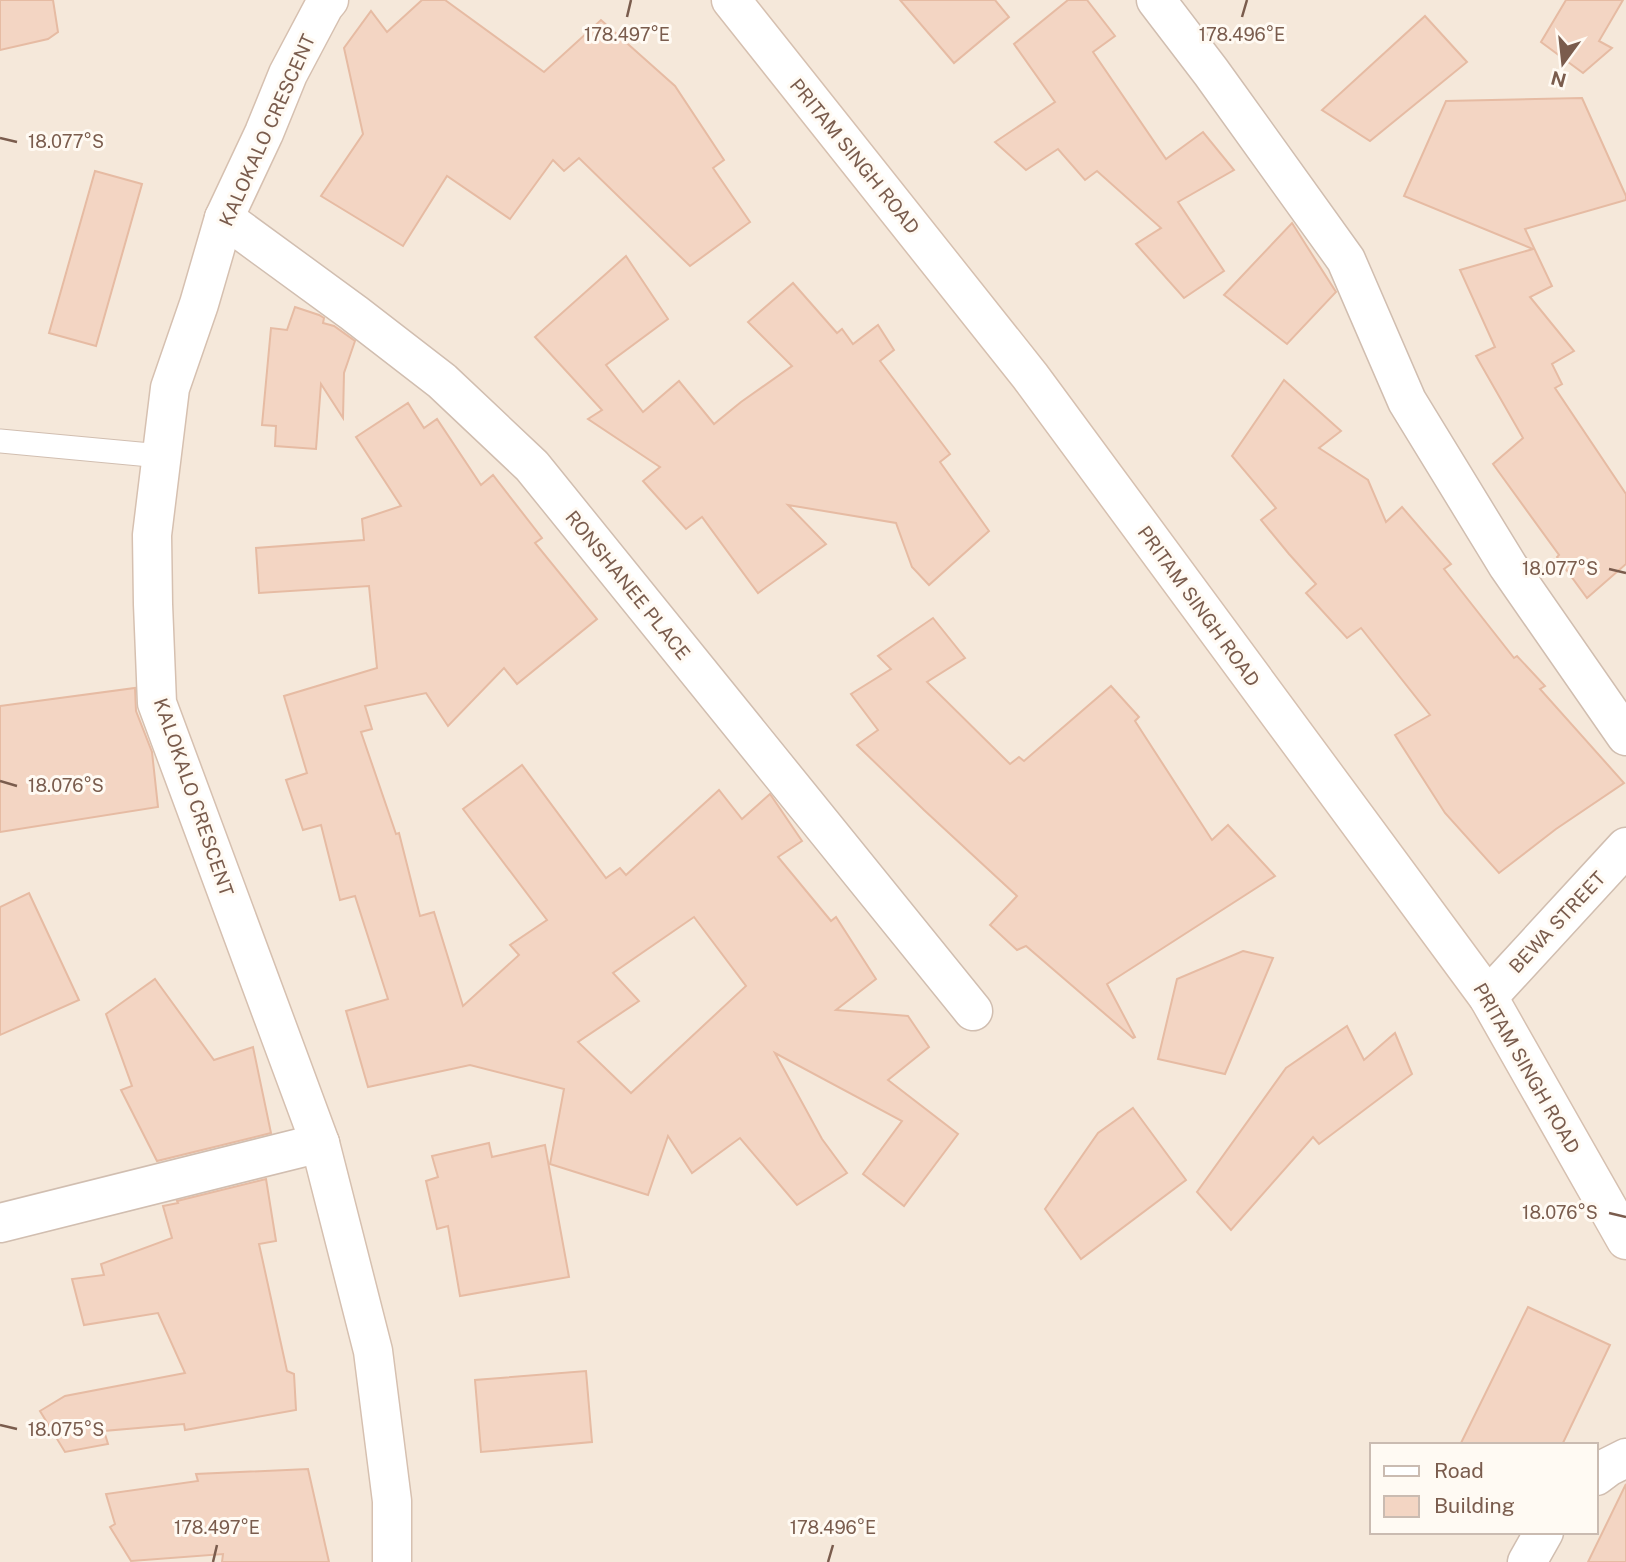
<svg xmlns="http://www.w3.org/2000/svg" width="1626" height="1562" viewBox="0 0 1626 1562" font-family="'Public Sans',sans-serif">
	<rect width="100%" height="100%" fill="#fdf6ec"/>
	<path fill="#f5e8da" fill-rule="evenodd" d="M0 0H1626V1562H0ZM1372 1445H1596V1532H1372Z"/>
	<g fill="#f3d5c3" stroke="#e6bba3" stroke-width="2" fill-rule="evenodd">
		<path d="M0 0H53L58 32 48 39 0 50Z"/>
		<path d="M422 0H445L544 72 601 20 675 86 724 160 713 168 750 222 690 266 579 158 564 171 553 160 510 219 447 176 403 246 321 196 363 134 344 48 371 11 387 32Z"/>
		<path d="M900 0H995L1009 17 954 63Z"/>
		<path d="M1068 0H1087L1115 36 1093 52 1166 159 1203 132 1234 170 1178 202 1224 271 1184 298 1136 244 1161 228 1097 171 1085 180 1058 149 1026 170 995 142 1055 102 1014 44Z"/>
		<path d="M1566 0H1623L1599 41 1612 48 1583 73 1541 42Z"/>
		<path d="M1425 16 1467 62 1370 141 1322 110Z"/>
		<path d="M1582 98 1626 196V200L1525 229 1552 286 1530 297 1574 351 1552 364 1562 384 1555 388 1626 494V564L1587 598 1557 557 1559 555 1493 464 1523 438 1476 356 1495 347 1460 270 1533 249 1404 196 1446 101Z"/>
		<path d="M95 171 142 184 96 346 49 333Z"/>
		<path d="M1292 223 1336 292 1287 344 1224 295Z"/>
		<path d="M626 256 668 319 606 365 643 412 679 381 714 424 741 402 792 366 748 322 793 283 837 333 842 329 853 344 878 325 894 350 880 361 950 454 940 462 989 531 929 585 912 567 896 523 788 505 826 544 758 593 702 517 686 529 643 481 660 467 588 419 602 410 535 337Z"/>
		<path d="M295 307 319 315 324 318 323 323 334 326 355 341 344 373 343 418 321 384 316 449 275 446 276 426 262 425 271 328 287 330Z"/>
		<path d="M1284 380 1341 431 1319 448 1368 480 1386 522 1402 507 1451 564 1444 569 1514 658 1517 656 1545 686 1540 689 1624 783 1556 829 1499 873 1445 813 1395 735 1430 715 1361 628 1347 638 1306 593 1316 584 1289 554 1261 520 1276 508 1232 456Z"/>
		<path d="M408 403 424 428 437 419 481 485 493 475 542 538 535 543 597 619 517 684 504 668 448 726 426 693 365 706 372 729 361 732 396 834 399 833 420 916 434 912 463 1006 519 955 510 945 547 920 463 809 522 765 606 878 620 868 626 875 719 790 742 819 770 794 802 841 778 857 831 921 836 917 876 979 836 1010 908 1016 929 1047 888 1080 958 1134 904 1206 863 1174 902 1121 775 1053 822 1139 847 1173 797 1205 740 1138 692 1173 668 1136 648 1195 550 1164 564 1089 470 1065 368 1087 346 1011 388 999 355 896 340 900 321 825 303 830 286 780 307 773 284 696 377 668 369 586 259 593 256 548 364 540 362 519 401 506 356 437ZM694 917 746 986 631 1093 578 1042 639 1001 613 973Z"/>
		<path d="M933 618 965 658 927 682 1010 764 1019 757 1024 761 1111 686 1139 717 1135 721 1212 840 1228 825 1275 876 1107 984 1135 1037 1133 1038 1026 946 1017 950 990 925 1017 896 924 810 857 745 878 730 851 694 891 669 878 656Z"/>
		<path d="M135 688 136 711 152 752 158 807 0 832V706Z"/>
		<path d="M29 893 79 1000 0 1035V907Z"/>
		<path d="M1243 951 1273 958 1225 1074 1158 1059 1177 979Z"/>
		<path d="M155 979 214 1060 253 1047 271 1133 157 1161 121 1090 132 1086 106 1014Z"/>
		<path d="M1347 1026 1364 1060 1395 1033 1412 1074 1319 1144 1313 1137 1231 1230 1197 1192 1286 1068Z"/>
		<path d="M1133 1108 1186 1180 1081 1259 1045 1209 1098 1133Z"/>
		<path d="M489 1143 492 1157 545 1145 569 1277 460 1296 448 1226 437 1229 426 1181 438 1177 432 1156Z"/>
		<path d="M266 1179 276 1241 259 1244 287 1371 294 1374 296 1410 185 1430 184 1424 104 1431 108 1444 65 1452 40 1411 65 1396 185 1373 158 1313 84 1325 72 1279 104 1275 101 1264 172 1238 163 1206 178 1203 177 1201Z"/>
		<path d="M1528 1307 1610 1345 1562 1445H1460Z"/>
		<path d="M586 1371 592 1442 481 1452 475 1380Z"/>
		<path d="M308 1469 329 1562H222L223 1554 131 1561 110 1527 115 1524 106 1494 198 1481 196 1474Z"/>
		<path d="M1626 1484V1562H1588Z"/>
	</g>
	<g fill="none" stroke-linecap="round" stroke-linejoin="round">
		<g stroke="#d1beb0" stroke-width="25">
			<path id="lane" d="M0 441 161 456"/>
		</g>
		<g stroke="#d1beb0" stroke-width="41">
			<g id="street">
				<path d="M1156 0 1211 72 1346 260 1407 401 1508 566 1626 736"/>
				<path d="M224 218 354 313 442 381 532 466 973 1011"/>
				<path d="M1488 997 1626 847"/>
				<path d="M0 1223 320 1143"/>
				<path d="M1596 1476 1608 1467 1626 1458"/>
				<path d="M1527 1562 1544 1532"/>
			</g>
		</g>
		<g stroke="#d6c0b0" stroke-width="41">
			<g id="secondary">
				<path d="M329 0 324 6 288 74 264 133 224 218 199 304 170 388 152 535 153 604 157 703 320 1143 373 1351 392 1501V1562"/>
				<path d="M731 0 1030 376 1488 997 1626 1240"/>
			</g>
		</g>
		<use href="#lane" stroke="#fff" stroke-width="23"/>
		<use href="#street" stroke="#fff" stroke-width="38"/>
		<use href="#secondary" stroke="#fff" stroke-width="38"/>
	</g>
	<path fill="none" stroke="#7a5c4d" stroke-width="2.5" d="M627 17 631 0M1242 17 1247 0M0 138 17 142M1609 569 1626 573M0 781 17 786M1609 1213 1626 1217M0 1425 17 1429M213 1562 217 1545M828 1562 833 1545"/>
	<g text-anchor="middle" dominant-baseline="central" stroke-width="6" stroke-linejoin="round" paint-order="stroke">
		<g font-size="19" fill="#7a5c4d" stroke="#fffaf3">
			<text transform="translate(267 130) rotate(-66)">KALOKALO CRESCENT</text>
			<text transform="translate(855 156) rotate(51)">PRITAM SINGH ROAD</text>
			<text transform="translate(628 585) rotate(51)">RONSHANEE PLACE</text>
			<text transform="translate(1199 606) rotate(54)">PRITAM SINGH ROAD</text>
			<text transform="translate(194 797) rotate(71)">KALOKALO CRESCENT</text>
			<text transform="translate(1557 922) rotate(-47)">BEWA STREET</text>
			<text transform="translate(1527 1068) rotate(60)">PRITAM SINGH ROAD</text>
		</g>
	</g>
	<g font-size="18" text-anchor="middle" fill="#7a5c4d" stroke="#fffaf3" stroke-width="6" stroke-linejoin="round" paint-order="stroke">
		<text x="627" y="41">178.497°E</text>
		<text x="1242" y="41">178.496°E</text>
		<text x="66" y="148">18.077°S</text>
		<text x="1560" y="575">18.077°S</text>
		<text x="66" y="792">18.076°S</text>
		<text x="1560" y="1219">18.076°S</text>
		<text x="66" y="1436">18.075°S</text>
		<text x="217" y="1534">178.497°E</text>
		<text x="833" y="1534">178.496°E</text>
	</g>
	<rect x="1370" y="1443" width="228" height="91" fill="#fffaf3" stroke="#cabbb1" stroke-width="2"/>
	<rect x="1384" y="1466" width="35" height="10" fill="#ffffff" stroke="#cabbb1" stroke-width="2"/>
	<text x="1434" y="1478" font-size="21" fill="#7a5c4d">Road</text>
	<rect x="1384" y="1496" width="35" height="21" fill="#f3d5c3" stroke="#cabbb1" stroke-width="2"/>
	<text x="1434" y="1513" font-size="21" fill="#7a5c4d">Building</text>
	<g transform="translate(1563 63) rotate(195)" stroke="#fffaf3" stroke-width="5" paint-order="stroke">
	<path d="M0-5L12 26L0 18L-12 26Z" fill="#7a5c4d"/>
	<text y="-10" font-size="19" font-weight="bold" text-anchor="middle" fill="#7a5c4d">N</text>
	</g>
</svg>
